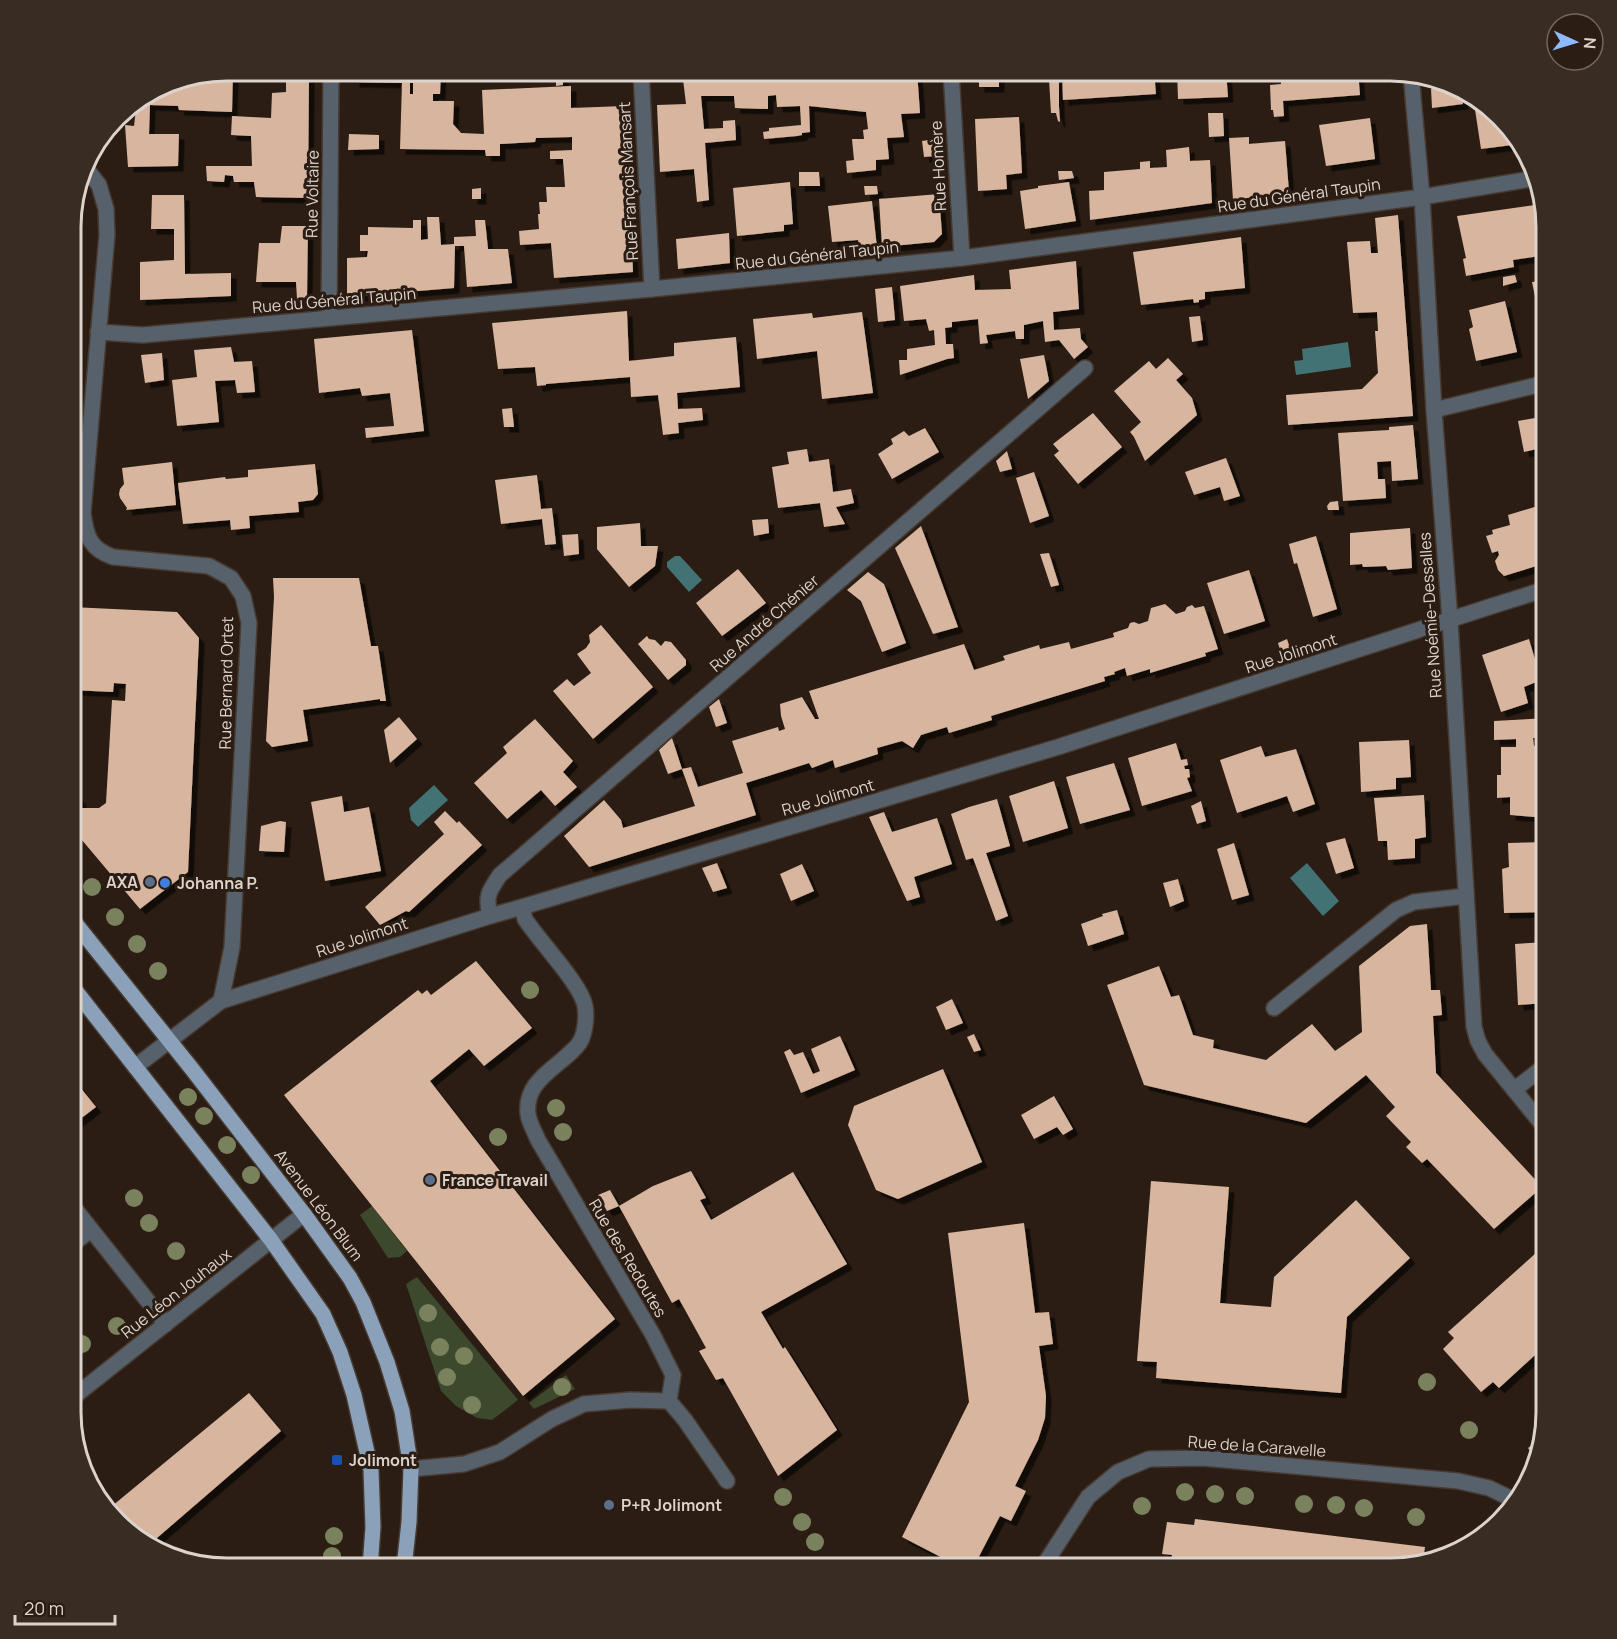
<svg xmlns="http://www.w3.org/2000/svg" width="1617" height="1639" viewBox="0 0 1617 1639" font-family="Manrope,sans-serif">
	<defs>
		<filter id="shadow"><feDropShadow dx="5.5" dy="5.5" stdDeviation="0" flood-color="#0009"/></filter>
	</defs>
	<rect width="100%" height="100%" fill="#2b1d13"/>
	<g fill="#3c492d">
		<path d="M372 1206 407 1251 400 1257 388 1258 360 1215Z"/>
		<path d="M417 1277 518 1400 492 1420 477 1418 456 1406 441 1391 406 1284Z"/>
		<path d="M566 1375 575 1389 534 1409 529 1403Z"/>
	</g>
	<g fill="#427273">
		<path d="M1348 342 1351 367 1296 375 1294 361 1303 360 1302 349Z"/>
		<path d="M675 556H680L702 580 689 592 667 567V562Z"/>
		<path d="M434 785 448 800 418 827 411 820 409 808Z"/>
		<path d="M1307 863 1339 901 1323 916 1290 878Z"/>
	</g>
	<g fill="#d8b59e" filter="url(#shadow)">
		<path d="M226 70 233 71 232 112 179 110 178 106 150 105 149 134H179L178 166 128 167 125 125 134 126 136 109H124L167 82Z"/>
		<path d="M354 71H414L413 83H410V94H413V82H431V71H441L440 94H433V101H454L453 124 461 133 484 134 482 90 571 86V108L624 106 625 148H628L633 272 554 278 551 243 520 245 519 231 539 229 538 214H540L539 202H547L546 187H565L563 159H550V151L572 150V137L536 138 535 142 500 144V156H486L485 150 400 149 402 83 354 82Z"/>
		<path d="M554 71H563V85L556 86V76H553Z"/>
		<path d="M682 71H917L920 113 901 114 904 137 887 138 889 159 876 160V170L847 173 846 161 854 160 852 139H864L863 130 868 129 866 112 809 106 810 132 802 133V135L797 136 764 139 763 132 769 131V128L801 125 800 106 777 107 776 95 768 96V109L735 108 734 96H701L704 129 723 128V121L735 120 736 140 705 143 709 200 697 202 694 169 660 172 657 105 686 104Z"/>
		<path d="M973 71H1013V74L999 75V87H979V76H973Z"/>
		<path d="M1062 71H1154L1156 94 1063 100Z"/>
		<path d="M1177 71H1226L1228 97 1178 99Z"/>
		<path d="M1281 71H1358L1360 95 1283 101 1284 116 1274 117 1273 110H1271L1270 85 1281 84Z"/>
		<path d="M286 77H309L308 198 256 197 254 182H234L233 176 225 175 224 182 207 181 206 166H252L251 136 231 135 232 116 271 118 272 93 286 92Z"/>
		<path d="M1059 78V107L1060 122 1058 121 1056 113H1051L1049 79Z"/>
		<path d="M1460 87 1463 104 1432 108 1431 89Z"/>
		<path d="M1479 102 1508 124 1520 144 1481 149 1474 103Z"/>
		<path d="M1208 113H1223L1224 136 1209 137Z"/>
		<path d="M1019 117 1022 173 1006 175 1007 189 978 191 975 119Z"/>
		<path d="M1370 118 1375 159 1326 166 1319 125Z"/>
		<path d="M349 134 379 135V149L348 150Z"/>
		<path d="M1249 137V144L1285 141 1289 192 1233 200 1229 138Z"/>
		<path d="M935 139 936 156 924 157 922 141Z"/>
		<path d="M1189 147 1190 161 1210 160 1212 203 1090 220 1089 191 1104 190V172L1140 169V162L1150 161V168L1167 167 1166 150Z"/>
		<path d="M1058 171H1072L1074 178 1059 180Z"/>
		<path d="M799 172H819L820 186H799Z"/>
		<path d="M790 182 793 224 784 225V231L737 236 733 188Z"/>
		<path d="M1069 182 1076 221 1025 229 1020 191 1038 188V186Z"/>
		<path d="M864 186H877L878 194 865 195Z"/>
		<path d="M481 188V199H472V189Z"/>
		<path d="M939 194 942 234 934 242 882 247 879 199Z"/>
		<path d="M152 195H184L185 274 231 273V296L140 300V262L174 260V229H151Z"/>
		<path d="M872 201 877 248 860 250 858 240 832 242 828 206Z"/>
		<path d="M1542 204 1546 226V255L1513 260 1514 267 1466 276 1463 259 1466 258 1457 216Z"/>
		<path d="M1398 215 1413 416 1288 425 1286 395 1362 389 1378 373 1375 331H1378L1377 312 1353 313 1347 242 1370 241 1371 253H1378L1375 218Z"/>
		<path d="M427 217H439L441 245 454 244V237L476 236 475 220H485L488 249H508L512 283 467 287 464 246H455L454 288 347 297V258L367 257 368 251H360V235H368V227L413 228V220H421V240L428 239Z"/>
		<path d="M282 226H308L307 297 297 299 296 282H256L259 243H280Z"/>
		<path d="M729 233 730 263 678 269 676 239Z"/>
		<path d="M1241 237 1245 288 1205 292V299L1199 300V302L1194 303 1193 299 1141 305 1133 252Z"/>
		<path d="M1076 261 1079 309 1053 312 1054 330 1080 328 1081 339 1088 347 1074 359 1059 340 1045 342 1043 321 1024 325V339H1016L1015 331 986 335 988 343 980 344 978 319 952 322V327L945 328 946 344H953L954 358 947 359 900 375 899 360H907V349L935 345 934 330 929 331 926 319 904 321 900 286 974 275 975 290 1011 289 1009 270Z"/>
		<path d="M1515 275 1517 282 1503 286V277Z"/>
		<path d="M1546 280V334L1543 335 1532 282Z"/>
		<path d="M892 287 895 320 878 322 875 289Z"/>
		<path d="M1505 301 1517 352 1476 361 1469 329 1473 327 1469 310Z"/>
		<path d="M627 311 629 361 674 356V343L736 337 740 387 677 393 678 409 702 408 703 420 678 423 679 433 663 435 658 395 631 397 630 377 546 384V385L537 386 535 367 498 369 492 323Z"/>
		<path d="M862 312 873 393 822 399 817 351 757 359 753 319 812 313 813 318Z"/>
		<path d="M1200 316 1203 340 1192 342 1189 317Z"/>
		<path d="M412 330 424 431 366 438 365 428 394 426 390 393 362 396 360 388 319 393 314 339Z"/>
		<path d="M231 347 234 362 252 361 255 392 237 393 235 380 215 381 219 422 177 426 172 380 197 377 194 350Z"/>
		<path d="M162 353 164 380 145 383 141 355Z"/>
		<path d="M1044 355 1049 381 1028 399 1020 359Z"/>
		<path d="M1168 358 1183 374 1176 380 1192 398 1197 415 1145 461 1134 437 1130 432 1141 422 1114 391 1149 361 1156 369Z"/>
		<path d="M512 408 514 427H504L502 409Z"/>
		<path d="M1093 413 1122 447 1078 484 1054 455 1059 451 1053 444Z"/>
		<path d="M1535 418 1541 448 1524 452 1518 421Z"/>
		<path d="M1413 425 1418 479 1392 481 1391 461 1377 462 1378 479H1385L1386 498 1343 501 1338 433 1389 430V427Z"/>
		<path d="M925 428 939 452 892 479 878 454 893 444 891 439 904 431 909 436Z"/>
		<path d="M807 449 809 462 829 459 833 492 851 489 854 503 836 507 845 524 824 527 820 503 778 508 772 467 789 464 787 452Z"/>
		<path d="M1007 451 1012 469 1000 472 996 461Z"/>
		<path d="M1226 458 1240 496 1224 501 1220 487 1194 495 1185 472Z"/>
		<path d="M172 462 176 505 126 510 127 508 120 498 119 494 120 489 124 484 122 468Z"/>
		<path d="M315 464 318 494 313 500 298 502 299 512 249 516 250 528 231 530 230 520 183 524 178 483 225 477 226 479 248 477V470Z"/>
		<path d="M1546 467V495L1540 473 1542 468Z"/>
		<path d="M1034 472 1049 516 1030 523 1016 478Z"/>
		<path d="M537 475 541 509 552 508 556 544 545 545 542 519 501 524 495 480Z"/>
		<path d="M1338 501 1339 510H1328L1327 506 1330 502Z"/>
		<path d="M1538 506 1546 536V563L1504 576 1498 570 1495 561 1499 555 1498 551 1492 553 1486 536 1493 534 1492 530 1510 525 1508 515Z"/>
		<path d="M768 519 769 533 754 536 752 520Z"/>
		<path d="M640 523 641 546H658L655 566 629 587 597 549V527Z"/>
		<path d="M921 526 958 627 933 634 895 548Z"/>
		<path d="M1410 528 1412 568 1388 570 1386 566 1363 567 1362 564 1350 565V533Z"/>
		<path d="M578 534 579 554 564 556 562 535Z"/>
		<path d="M1316 536 1337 609 1313 617 1297 563 1294 564 1289 544Z"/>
		<path d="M1049 553 1059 585 1051 587 1040 554Z"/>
		<path d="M738 569 766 603 722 636 696 603Z"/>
		<path d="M1249 570 1265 621 1224 634 1207 583Z"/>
		<path d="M868 572 884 584 906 643 882 652 861 601 847 590Z"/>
		<path d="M273 578H359L371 646H378L386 701H380V699L303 710 308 741 272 747 266 741 274 597Z"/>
		<path d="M1165 604 1176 614 1185 611 1187 607 1192 605 1195 608 1204 606 1218 649 1205 653 1206 656 1150 673V669L1127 676 1125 668 1114 672 1115 674 1104 677 1105 681 991 716 992 720 949 733 947 727 921 735 913 748 902 741 877 748 878 754 835 768 833 760 812 768 809 763 746 783 756 815 589 867 564 836 604 800 621 820 623 828 695 806 682 769 668 774 659 750 672 738 682 769 691 767 698 787 743 773 732 741 778 727 779 731 785 729 781 716 780 704 802 697 815 719H819L809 691 964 644 974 670 1005 660 1003 656 1039 645 1040 649 1069 642 1071 649 1114 637 1113 633 1128 628 1130 623 1134 622 1139 624 1148 621 1151 608Z"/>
		<path d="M71 607 177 612 199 638 188 872 140 909 71 827V794L77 795 81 800V808H99L106 803 112 700 125 701 126 684 114 683 113 692 71 690Z"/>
		<path d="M601 625 653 687 593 739 553 691 567 679 574 686 591 673 577 654 586 648 590 642 589 635Z"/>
		<path d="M647 636 649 639 655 640 661 646 665 641 671 642 686 660V665L668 680 638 644Z"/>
		<path d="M1287 639 1291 651 1281 653 1278 643Z"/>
		<path d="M1529 639 1541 680 1524 687 1528 703 1501 712 1482 655Z"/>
		<path d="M719 699 727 723 716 727 709 707Z"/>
		<path d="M399 717 417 739 390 763 384 730Z"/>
		<path d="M1546 718V738H1533L1534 746H1545L1546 766V818L1510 815V797L1497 798V775H1501V747H1516V739L1494 740V721Z"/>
		<path d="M535 719 573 761 563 772 577 787 555 806 541 790 507 819 474 783 507 753 503 747Z"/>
		<path d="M1409 740 1411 777 1396 778V789L1361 792 1359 742Z"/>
		<path d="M1176 743 1181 760 1187 759 1188 765 1184 766 1185 769H1189L1190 777 1187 778 1192 791 1142 806 1128 758Z"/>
		<path d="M1261 746 1265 757 1296 749 1315 804 1293 812 1287 796 1237 813 1220 760Z"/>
		<path d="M1114 763 1130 810 1080 824 1066 777Z"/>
		<path d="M1054 781 1068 828 1023 842 1009 796Z"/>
		<path d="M1424 795 1426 837 1415 839V858L1388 860 1387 841H1378L1374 798Z"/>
		<path d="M342 796 344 812 369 807 381 871 325 881 311 802Z"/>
		<path d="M997 799 1010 846 986 853 1008 916 996 921 973 858 966 860 951 814 969 807Z"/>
		<path d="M1201 801 1206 821 1197 824 1191 806Z"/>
		<path d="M445 811 457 823 459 821 482 845 409 912 406 911 380 925 365 907 444 834 434 822Z"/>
		<path d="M884 812 892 832 937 818 952 864 914 877 920 897 907 901 869 817Z"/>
		<path d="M280 821 286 822 284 852 259 851 261 826Z"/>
		<path d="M1345 838 1354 868 1336 874 1326 843Z"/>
		<path d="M1546 842V912L1504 913 1502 869 1509 867 1508 843Z"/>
		<path d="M1234 843 1249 895 1232 900 1217 849Z"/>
		<path d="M717 863 727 888 713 892 702 868Z"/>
		<path d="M802 864 814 891 791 901 780 874Z"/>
		<path d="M1178 879 1184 901 1170 907 1163 883Z"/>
		<path d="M1117 910 1124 934 1088 946 1081 924 1103 916 1102 914Z"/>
		<path d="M1427 924 1431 990H1440L1442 1015 1433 1016 1436 1073 1542 1187 1494 1229 1427 1159 1422 1163 1406 1147 1411 1142 1386 1116 1395 1107 1366 1075 1306 1123 1144 1085 1107 985 1159 966 1171 997 1179 995 1193 1035 1214 1040 1213 1048 1266 1060 1312 1024 1335 1051 1362 1032 1359 966 1410 926Z"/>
		<path d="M1546 942V1003L1518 1005 1515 944Z"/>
		<path d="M476 961 532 1028 484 1066 469 1049 430 1081 615 1319 523 1396 284 1095 418 990 422 994 427 990 431 995Z"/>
		<path d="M952 999 963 1023 946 1030 936 1007Z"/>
		<path d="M974 1034 981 1050 974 1052 967 1037Z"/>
		<path d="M840 1036 855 1070 801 1093 784 1052 790 1049 794 1055 803 1052 813 1074 820 1071 811 1049Z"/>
		<path d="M943 1069 982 1162 898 1199 876 1190 848 1125 854 1106Z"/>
		<path d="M71 1076 96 1107 71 1126Z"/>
		<path d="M1054 1096 1073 1129 1063 1135 1057 1127 1034 1139 1021 1115Z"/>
		<path d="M691 1171 706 1198 700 1200 711 1220 793 1172 847 1264 761 1312 783 1349 785 1347 837 1430 778 1476 723 1378 716 1380 699 1351 706 1348 679 1299 672 1303 619 1206 607 1211 598 1195 610 1190 619 1206 653 1186Z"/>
		<path d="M1151 1181 1229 1187 1220 1303 1271 1307 1274 1277 1356 1200 1410 1258 1347 1317 1341 1393 1156 1378 1157 1362 1137 1361Z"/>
		<path d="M1024 1223 1035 1313 1049 1312 1053 1344 1039 1346 1046 1396 1045 1418 1038 1440 1015 1486 1026 1491 1011 1521 1000 1516 973 1568H962L902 1537 969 1402 948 1233Z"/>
		<path d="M1546 1244V1345L1499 1388 1493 1382 1481 1392 1443 1349 1454 1338 1448 1332Z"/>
		<path d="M249 1393 281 1431 150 1544 149 1546 109 1515 106 1511Z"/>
		<path d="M1540 1439 1536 1459 1528 1448Z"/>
		<path d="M1195 1519 1425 1547 1423 1562 1391 1568H1171L1172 1555 1162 1554 1167 1522 1194 1525Z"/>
	</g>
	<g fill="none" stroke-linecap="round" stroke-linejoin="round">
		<g stroke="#473a31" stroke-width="18">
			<g id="lane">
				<path d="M1274 1008 1396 910 1414 902 1466 896"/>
				<path d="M669 1401 685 1420 727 1481"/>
			</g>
		</g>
		<g stroke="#473a31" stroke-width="18">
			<g id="street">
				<path d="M641 71 652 289"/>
				<path d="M951 71 962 258"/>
				<path d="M1411 74 1422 197 1434 410 1450 620 1474 1027 1478 1041 1485 1054 1546 1129"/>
				<path d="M84 166 99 185 106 209 107 235 83 513C86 536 90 549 113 557L209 566 231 578 243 596 249 623 232 947 221 1001"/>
				<path d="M329 318 331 71"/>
				<path d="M98 332 143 335 652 289 962 258 1422 197 1537 178"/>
				<path d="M1434 410 1546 383"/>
				<path d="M490 916C485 896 489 891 500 875L1085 368"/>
				<path d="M135 1067 221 1001 490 916 522 907 1058 747 1489 607 1546 589"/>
				<path d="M1514 1090 1546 1065"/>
				<path d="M71 1204 166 1324"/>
				<path d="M71 1245 91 1230"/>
				<path d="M71 1399 304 1214"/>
				<path d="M411 1469 464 1464 500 1452 552 1419 584 1404 630 1400 669 1401 673 1375 653 1335 538 1140C535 1132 529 1123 528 1114 524 1080 558 1068 577 1046 585 1038 587 1018 585 1006 581 984 539 941 525 919L522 907"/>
				<path d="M1042 1568 1088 1497 1118 1472 1149 1459 1203 1458 1458 1481 1489 1488 1516 1501"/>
			</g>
		</g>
		<g stroke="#473a31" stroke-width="18">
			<g id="primary">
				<path d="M71 918 192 1069 304 1214 350 1278 363 1302 387 1362 402 1411 411 1469 409 1522 404 1568"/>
				<path d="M71 985 271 1240 323 1314 340 1352 354 1395 371 1470 373 1527 370 1568"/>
			</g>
		</g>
		<use href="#lane" stroke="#56616c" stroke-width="15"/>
		<use href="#street" stroke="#56616c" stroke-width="15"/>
		<use href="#primary" stroke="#8aa1b9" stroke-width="15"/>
	</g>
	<g fill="#79815d">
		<circle cx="92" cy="887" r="9"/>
		<circle cx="115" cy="917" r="9"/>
		<circle cx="137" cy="944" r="9"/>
		<circle cx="158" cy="971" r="9"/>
		<circle cx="530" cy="990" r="9"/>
		<circle cx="188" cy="1097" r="9"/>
		<circle cx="556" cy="1108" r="9"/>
		<circle cx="204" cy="1116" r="9"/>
		<circle cx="563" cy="1132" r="9"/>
		<circle cx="498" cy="1137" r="9"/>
		<circle cx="227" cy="1145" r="9"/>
		<circle cx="251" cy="1175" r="9"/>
		<circle cx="134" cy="1198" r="9"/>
		<circle cx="149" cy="1223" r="9"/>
		<circle cx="176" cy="1251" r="9"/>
		<circle cx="428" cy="1313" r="9"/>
		<circle cx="117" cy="1326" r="9"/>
		<circle cx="82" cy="1344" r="9"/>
		<circle cx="440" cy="1347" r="9"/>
		<circle cx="464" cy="1356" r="9"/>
		<circle cx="447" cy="1377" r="9"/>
		<circle cx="1427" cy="1382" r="9"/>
		<circle cx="562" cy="1387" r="9"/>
		<circle cx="472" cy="1405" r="9"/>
		<circle cx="1469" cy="1430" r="9"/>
		<circle cx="1185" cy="1492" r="9"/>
		<circle cx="1215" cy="1494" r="9"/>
		<circle cx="1245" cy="1496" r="9"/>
		<circle cx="783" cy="1497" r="9"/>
		<circle cx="1304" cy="1504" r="9"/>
		<circle cx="1336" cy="1505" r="9"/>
		<circle cx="1142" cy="1506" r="9"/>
		<circle cx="1364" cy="1508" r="9"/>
		<circle cx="1416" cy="1517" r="9"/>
		<circle cx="802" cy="1522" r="9"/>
		<circle cx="334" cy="1536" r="9"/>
		<circle cx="815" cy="1542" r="9"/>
		<circle cx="332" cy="1556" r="9"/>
	</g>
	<g fill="#5c6f8a" stroke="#2b1d13" stroke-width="2">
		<circle cx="150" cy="882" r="6"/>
		<circle cx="430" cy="1180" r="6"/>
		<circle cx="609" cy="1505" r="6"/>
	</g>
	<circle fill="#3f7fe0" stroke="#2b1d13" stroke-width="2" cx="165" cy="883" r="6"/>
	<rect fill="#1a4fb4" stroke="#2b1d13" stroke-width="2" x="331" y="1454" width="12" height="12" rx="3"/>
	<g text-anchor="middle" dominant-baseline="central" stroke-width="6" stroke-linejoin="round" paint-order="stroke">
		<g font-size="16" fill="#ddd3cd" stroke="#2b1d13">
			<text transform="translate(938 166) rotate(-93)">Rue Homère</text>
			<text transform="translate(628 181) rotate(-93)">Rue François Mansart</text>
			<text transform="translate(312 194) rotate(-89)">Rue Voltaire</text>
			<text transform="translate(1299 195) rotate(-8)">Rue du Général Taupin</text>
			<text transform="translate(817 255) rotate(-6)">Rue du Général Taupin</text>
			<text transform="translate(334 300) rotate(-5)">Rue du Général Taupin</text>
			<text transform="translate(1430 615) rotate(-94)">Rue Noémie-Dessalles</text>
			<text transform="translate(764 623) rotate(-41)">Rue André Chénier</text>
			<text transform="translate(1291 653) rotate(-18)">Rue Jolimont</text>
			<text transform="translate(226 683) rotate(-89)">Rue Bernard Ortet</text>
			<text transform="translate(828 797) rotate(-16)">Rue Jolimont</text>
			<text transform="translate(362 937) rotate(-18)">Rue Jolimont</text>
			<text transform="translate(319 1205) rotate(53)">Avenue Léon Blum</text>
			<text transform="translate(628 1258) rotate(59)">Rue des Redoutes</text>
			<text transform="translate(176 1293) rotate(-38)">Rue Léon Jouhaux</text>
			<text transform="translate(1257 1446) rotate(4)">Rue de la Caravelle</text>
		</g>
		<g font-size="16" font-weight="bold" fill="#ddd3cd" stroke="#2b1d13" text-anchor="start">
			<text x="138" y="882" text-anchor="end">AXA</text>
			<text x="177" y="883">Johanna P.</text>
			<text x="442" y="1180">France Travail</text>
			<text x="349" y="1460">Jolimont</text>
			<text x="621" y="1505">P+R Jolimont</text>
		</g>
	</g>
	<path d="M0 0H1617V1639H0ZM227 81H1390A146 146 0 0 1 1536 227V1412A146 146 0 0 1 1390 1558H227A146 146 0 0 1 81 1412V227A146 146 0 0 1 227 81Z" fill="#392c22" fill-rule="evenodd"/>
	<path fill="none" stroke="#ddd3cd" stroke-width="3" d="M227 81H1390A146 146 0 0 1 1536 227V1412A146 146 0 0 1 1390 1558H227A146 146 0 0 1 81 1412V227A146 146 0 0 1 227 81Z"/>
	<g transform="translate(1575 42) rotate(94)"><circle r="28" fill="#2b1d13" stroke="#72665d" stroke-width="1.5"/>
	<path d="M0-4.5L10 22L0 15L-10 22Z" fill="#8fb8fd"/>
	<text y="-9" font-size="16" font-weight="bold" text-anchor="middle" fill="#ddd3cd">N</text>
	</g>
	<path d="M15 1615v9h100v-9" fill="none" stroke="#ddd3cd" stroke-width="3"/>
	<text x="24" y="1615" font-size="18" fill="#ddd3cd" stroke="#2b1d13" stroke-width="4.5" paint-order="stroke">20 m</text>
</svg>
